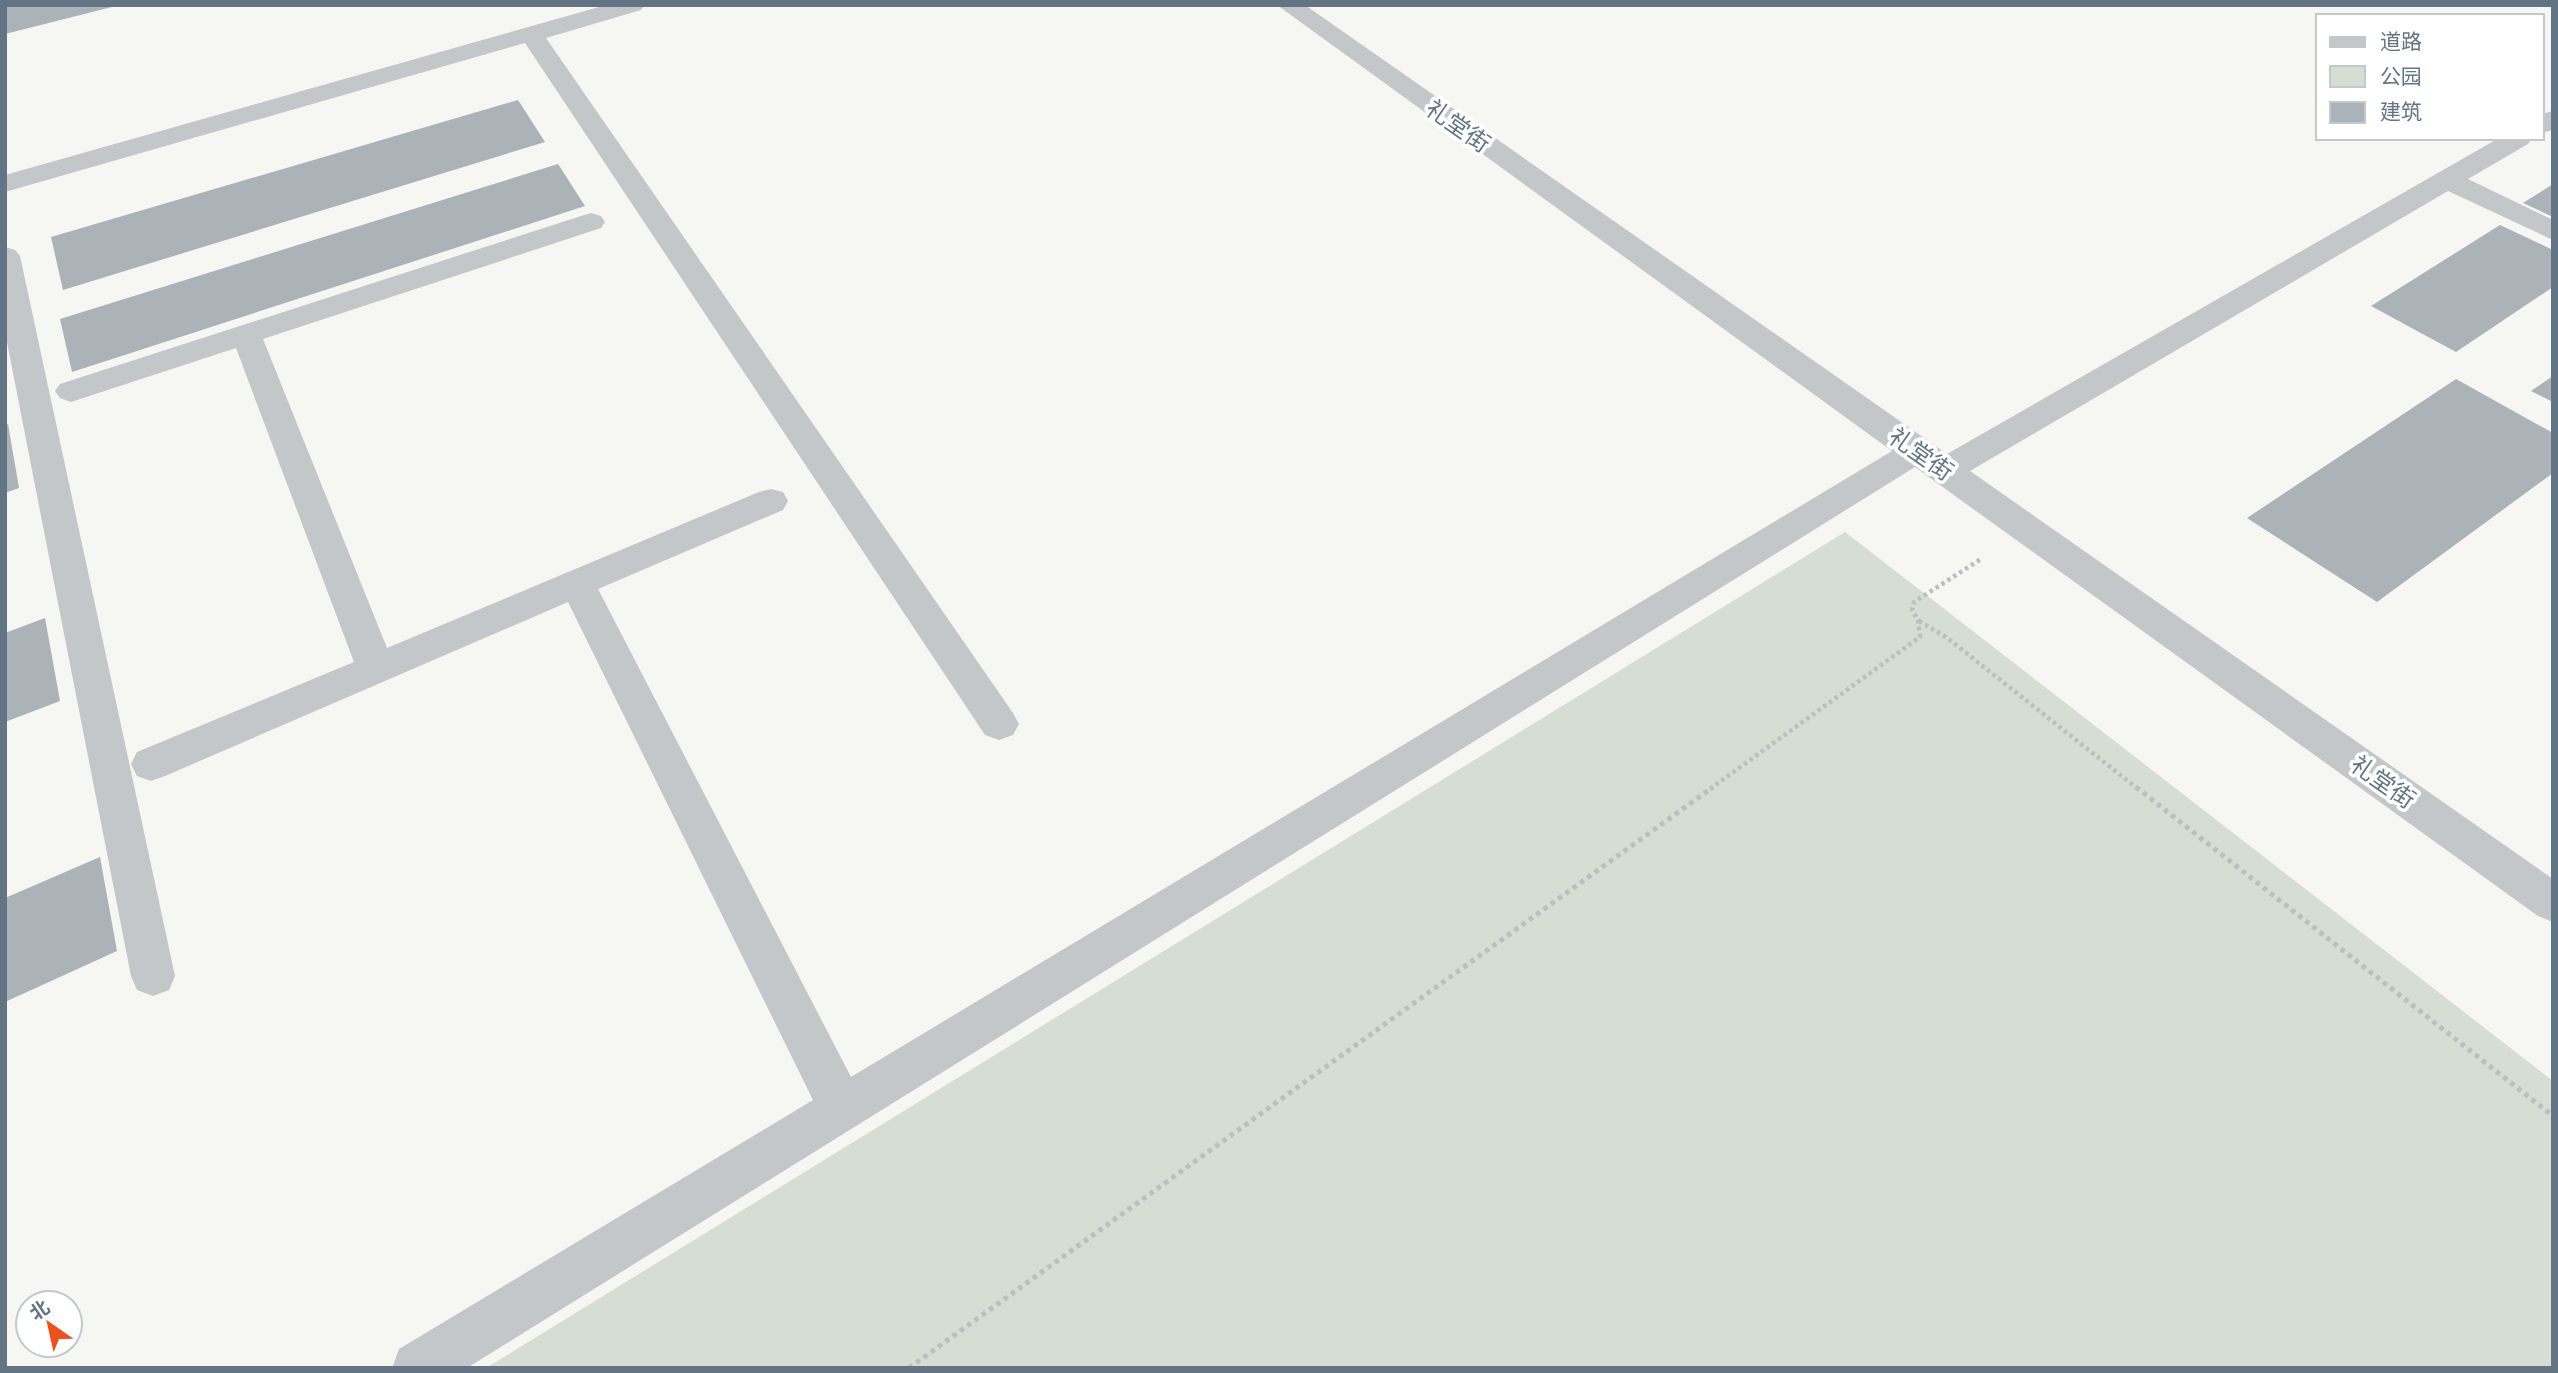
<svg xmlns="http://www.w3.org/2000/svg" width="2558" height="1373" viewBox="0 0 2558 1373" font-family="'DM Sans','Noto Sans SC',sans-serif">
	<rect width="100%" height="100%" fill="#f6f6f2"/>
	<path fill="#d6ddd3" d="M1845 532 2553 1081V1368H486Z"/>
	<g fill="#abb3b9">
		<path d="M5 5H116V6L5 34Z"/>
		<path d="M518 100 545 142 63 290 51 237Z"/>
		<path d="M558 164 585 206 72 372 60 319Z"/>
		<path d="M2553 184V217L2523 203Z"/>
		<path d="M2500 225 2553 250V287L2456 352 2371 306Z"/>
		<path d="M2553 376V402L2531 391Z"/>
		<path d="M2456 379 2553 433V473L2377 602 2247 518Z"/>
		<path d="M8 424 19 488 5 493V425Z"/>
		<path d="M45 618 60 701 5 722V633Z"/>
		<path d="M100 857 117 951 5 1002V898Z"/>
	</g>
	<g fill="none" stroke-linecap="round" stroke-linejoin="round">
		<g stroke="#bcbfc1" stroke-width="4.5" stroke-dasharray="3.5 3.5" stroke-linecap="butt">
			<path d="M1919 621 1946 637 2138 789"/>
			<path d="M1710 789 1920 637 1918 620 1912 610 1914 602 1981 559"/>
		</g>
		<g stroke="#bcbfc1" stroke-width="5" stroke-dasharray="4.5 4.5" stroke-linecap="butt">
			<path d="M2136 787 2553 1116"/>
			<path d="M909 1368 1713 787"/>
		</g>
		<g fill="#c3c7ca" fill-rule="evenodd">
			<path d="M606 5H645L641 10 546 38 1013 713 1019 724 1013 735 999 740 985 735 525 43 5 192V175Z"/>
			<path d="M1277 5H1305L1947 454 2499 138H2532L2528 144 2468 179 2553 220V240L2448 191 1970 471 2553 879V922L2538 916 1915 467 467 1368H392L399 1349 813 1100 568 602 165 776 151 781 137 776 131 764 137 752 354 662 236 348 71 402 60 398 55 391 60 384 581 216 591 213 601 216 605 222 601 228 263 339 387 648 759 492 771 489 783 492 788 501 783 510 598 589 851 1077 1892 451Z"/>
			<path d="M2553 111V130L2542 133V114Z"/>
			<path d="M5 247 15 250 20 256 175 976 169 990 153 996 137 990 131 976 5 332Z"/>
		</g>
	</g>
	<g text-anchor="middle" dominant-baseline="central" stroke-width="7" stroke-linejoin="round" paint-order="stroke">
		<g font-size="24" fill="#637585" stroke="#fff">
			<text transform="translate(1458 126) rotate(35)">礼堂街</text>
			<text transform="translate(1921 454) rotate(35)">礼堂街</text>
			<text transform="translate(2383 782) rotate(35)">礼堂街</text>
		</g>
	</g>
	<rect width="2558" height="1373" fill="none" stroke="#637585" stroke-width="14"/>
	<rect x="2316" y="14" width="228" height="126" fill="#ffffff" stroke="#c1c8ce" stroke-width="2"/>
	<rect x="2330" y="37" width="35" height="10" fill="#c3c7ca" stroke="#c1c8ce" stroke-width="2"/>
	<text x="2380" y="49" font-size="21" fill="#637585">道路</text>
	<rect x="2330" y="66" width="35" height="21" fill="#d6ddd3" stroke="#c1c8ce" stroke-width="2"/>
	<text x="2380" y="84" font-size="21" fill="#637585">公园</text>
	<rect x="2330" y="102" width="35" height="21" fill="#abb3b9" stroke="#c1c8ce" stroke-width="2"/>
	<text x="2380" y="119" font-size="21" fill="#637585">建筑</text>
	<g transform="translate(49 1324) rotate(326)"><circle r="33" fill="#ffffff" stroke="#c1c8ce" stroke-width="2"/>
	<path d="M0-5L12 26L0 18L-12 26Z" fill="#ec511b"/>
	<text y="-10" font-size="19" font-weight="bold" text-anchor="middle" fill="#637585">北</text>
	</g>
</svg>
